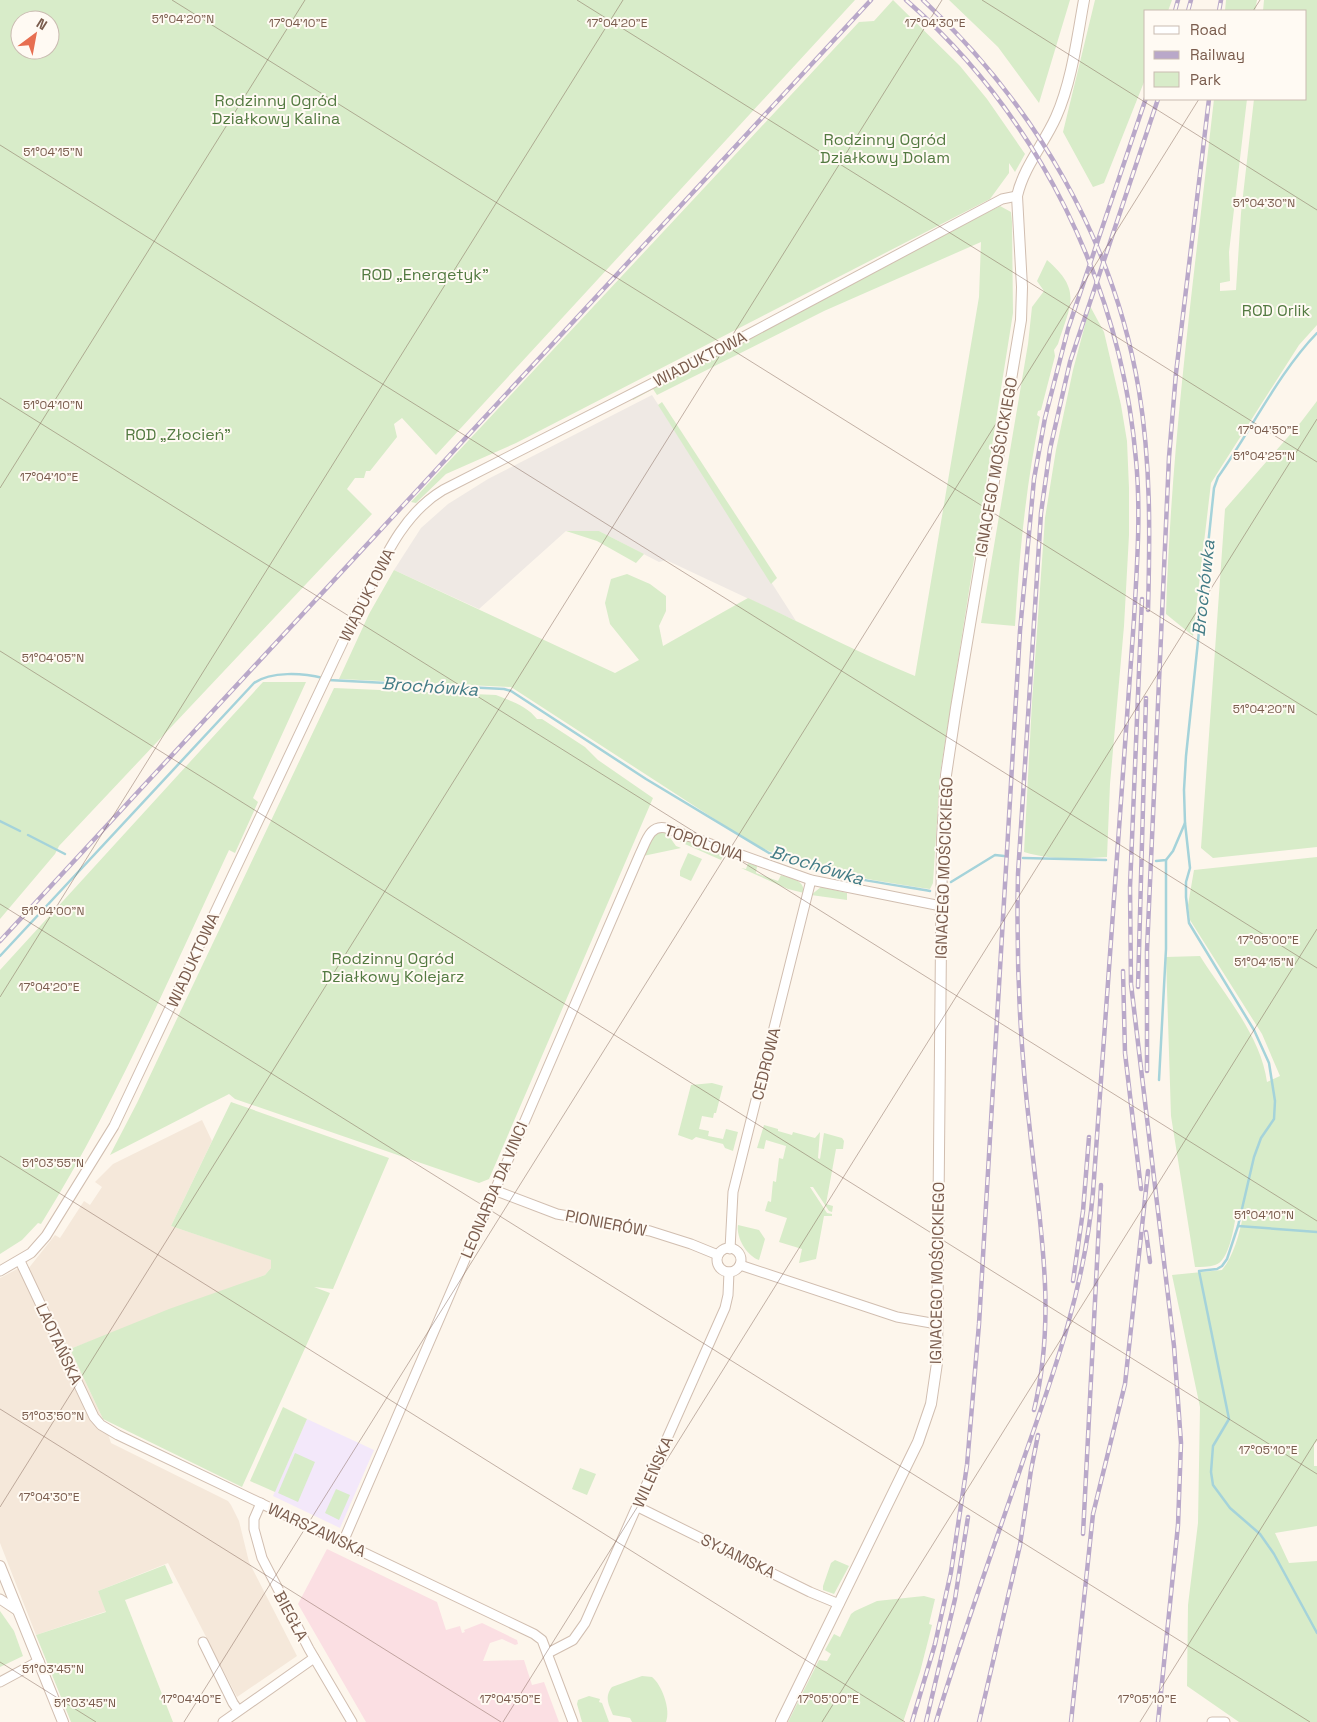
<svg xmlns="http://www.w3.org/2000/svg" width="1317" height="1722" viewBox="0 0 1317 1722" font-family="'Space Grotesk',sans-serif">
	<rect width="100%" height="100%" fill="#fdf6ec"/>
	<path fill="#f5e8da" d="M202 1120 212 1141 171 1226 272 1260 271 1268 265 1275 70 1349 103 1419 111 1443 228 1501 231 1505 239 1521 249 1562 297 1656 237 1697 168 1563 98 1591 107 1611 36 1635 0 1543V1278L19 1268 28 1269 55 1235 60 1238 84 1201 90 1205 102 1187 95 1182 113 1164Z"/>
	<path fill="#efe9e4" d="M652 395 796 621 666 560 659 562 599 531H566L479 609 394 570 421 528 448 504 488 479Z"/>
	<path fill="#f3e8fa" d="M307 1419 374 1450 340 1528 273 1496Z"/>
	<path fill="#fbdfe3" d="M327 1549 437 1602 446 1630 460 1626 462 1633 465 1632 464 1630 482 1623 517 1640 518 1644 515 1645 502 1639 490 1643 483 1661 524 1660 532 1685 544 1682 559 1722H366L298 1604Z"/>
	<g fill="#d8ecc9" fill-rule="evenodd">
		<path d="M0 0H855L436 455 402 418 394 424 397 437 370 471H366L364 478H355L347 489 372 514 59 846 55 854 0 919ZM20 20H50V50H20Z"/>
		<path d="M893 0 960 66 987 99 1025 154 1015 172 1009 163V173L990 199 516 443 446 474 416 503 411 502 859 22 874 21Z"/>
		<path d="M949 0H1070L1039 103 998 47Z"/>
		<path d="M1095 0H1172L1168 11H1146V77L1104 183 1093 187 1063 132Z"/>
		<path d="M1226 0H1257L1255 11H1225Z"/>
		<path d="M1264 0H1317V325L1299 345 1211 483 1193 636 1166 614C1171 441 1195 270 1214 99H1247L1229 252 1230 281 1220 283V291L1236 290 1241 213 1254 99H1306V11H1263Z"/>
		<path d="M1000 206 1011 212 1012 222 1013 313 940 774 933 883 930 889C868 880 810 870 753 844L511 687 339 679 369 614 394 570 615 673 639 660 610 624 605 603 611 579 627 574 650 584 666 596V611L659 626 663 646 748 598C804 624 858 653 915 676L979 297 981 242 824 311 657 395 653 389 633 400 631 396Z"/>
		<path d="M1047 260C1083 291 1070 305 1058 344L1054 350 1055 356 1041 410 1038 411 1037 415 1040 417C1026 485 1019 556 1015 626L981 623 1028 344 1032 307 1044 291 1037 281Z"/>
		<path d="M1090 306 1104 332 1121 405 1127 441 1129 488V535L1124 626 1110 784 1107 857C1079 859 1050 860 1024 852L1032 702 1045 518 1056 450 1073 370Z"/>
		<path d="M1317 401V847L1213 858 1201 848 1225 509 1301 422Z"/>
		<path d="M662 402 777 578 771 584 658 405Z"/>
		<path d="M566 531H599L644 554 636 563 597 541Z"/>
		<path d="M263 682H306L253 798 258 802 235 853 229 850C170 976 115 1105 41 1224L38 1223 22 1240 0 1254V970Z"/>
		<path d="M334 688 496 695C511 701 527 706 537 719H542L585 747 598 760 653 798 489 1179 479 1183 235 1099 229 1094C216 1101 206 1105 194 1112L110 1155 137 1103Z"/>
		<path d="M658 831 666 832 676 846 681 848 643 856 653 836Z"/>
		<path d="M672 834 724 854 721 860 678 841Z"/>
		<path d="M688 853 702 859 691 881 680 876V871Z"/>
		<path d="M1317 857V1441L1314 1444V1466H1317V1526L1275 1533 1289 1563 1317 1561V1722H1239L1187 1686 1188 1605 1198 1523 1200 1407 1172 1275 1222 1270C1234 1255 1239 1235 1243 1216L1236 1215C1234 1227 1229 1262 1215 1265 1209 1267 1201 1267 1195 1267L1171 1116 1166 957 1200 956C1224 994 1261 1036 1267 1082L1280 1076 1262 1034 1190 920 1188 905 1194 870Z"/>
		<path d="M748 863 757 866 756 873 778 881 781 875C792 879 804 879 804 893L788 889 741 868 746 869Z"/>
		<path d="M821 887 847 893V900L811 895Z"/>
		<path d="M712 1083 723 1086 716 1113H714L713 1118 702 1116 699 1129 709 1131 708 1136 723 1139 726 1129 738 1132 733 1151 725 1148 723 1144 696 1137 692 1140 678 1135 691 1085Z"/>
		<path d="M231 1102 389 1158 333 1289 314 1287 330 1293 242 1487 103 1419 70 1349 169 1309 265 1275 271 1268V1260L171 1226Z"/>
		<path d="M764 1125 778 1129V1131L792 1135 793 1132 815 1138 820 1132 818 1158 820 1159 824 1133 842 1138 844 1141 843 1149H836L826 1204 833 1206 832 1212 829 1211 813 1187H810L827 1213 832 1214V1216H824L816 1259 799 1263 802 1249 779 1242 787 1218 765 1211 768 1201 771 1202 773 1181 776 1182 779 1158 783 1159 786 1146 766 1140 764 1149 757 1148Z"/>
		<path d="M738 1225 759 1230 765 1239 759 1260C747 1256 736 1238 738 1225Z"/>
		<path d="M283 1407 307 1419 275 1492 250 1481Z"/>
		<path d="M295 1453 315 1462 298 1502 278 1493Z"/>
		<path d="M580 1468 596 1474 587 1495 572 1489Z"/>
		<path d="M336 1489 350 1495 339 1520 325 1513Z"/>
		<path d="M835 1560 849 1566 834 1594 823 1590V1586L831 1563Z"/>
		<path d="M165 1565 173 1583 125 1600 173 1722H71L36 1635 106 1612 98 1591Z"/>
		<path d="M924 1596 935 1599 929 1624 932 1625 920 1672 903 1722H788L819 1660 827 1661 831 1654 825 1650 834 1634 840 1637 851 1614 855 1611 877 1601Z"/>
		<path d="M0 1611 14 1631 23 1656 0 1667Z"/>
		<path d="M642 1676 652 1677C662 1685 671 1710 666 1722H632L630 1718 613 1715C609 1705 604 1697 612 1687Z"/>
		<path d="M589 1696 600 1699 599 1702 602 1703 609 1722H582L577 1704 578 1700Z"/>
	</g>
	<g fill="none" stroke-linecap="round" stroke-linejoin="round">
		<g stroke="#a5d3da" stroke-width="2.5">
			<path d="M328 680 504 689 511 691 646 779 769 853C820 875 876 882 930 891"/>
			<path d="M0 821 20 831"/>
			<path d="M1185 823 1190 868 1186 882V897L1189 923 1254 1030 1269 1063 1275 1101 1274 1119 1261 1138 1254 1157 1238 1226 1227 1259 1222 1266 1217 1269 1199 1271 1229 1419 1213 1446 1211 1472 1213 1485 1230 1508 1260 1534 1274 1554 1317 1633"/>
			<path d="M28 835 65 854"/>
			<path d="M1023 858 1106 860"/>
			<path d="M1156 861 1166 860 1173 851 1185 823 1184 790 1186 756 1214 488 1218 477C1250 432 1279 372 1317 333"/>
			<path d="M951 882 995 855 1004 856"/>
			<path d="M0 956 254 683C271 671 303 673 323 678"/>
			<path d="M1159 1080 1166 949V860"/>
			<path d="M1238 1226 1317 1232"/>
		</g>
		<g stroke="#d1beb0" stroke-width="11">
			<g id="minor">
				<path d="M494 1190 557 1214 650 1231 691 1244 718 1255"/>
				<circle cx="729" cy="1260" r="12"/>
				<path d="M730 1249 733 1192 811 880"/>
				<path d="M20 1261 94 1417 101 1425 118 1435 534 1634 542 1640 573 1722"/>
				<path d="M740 1265 897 1317 937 1324"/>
				<path d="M0 1271 31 1253 46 1236 114 1126 357 612C380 569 399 516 443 490L745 336 1002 199 1017 196"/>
				<path d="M261 1503 254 1519V1529L262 1558 309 1649 352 1722"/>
				<path d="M638 1507 810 1592 839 1604"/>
				<path d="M343 1542 640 854C646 842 650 824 666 828L811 880 941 906"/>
				<path d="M0 1599 18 1611"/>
				<path d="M203 1642 233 1703 238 1710"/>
				<path d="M548 1653 573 1640 585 1623 725 1308 728 1295 729 1272"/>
				<path d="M0 1682 39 1661"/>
				<path d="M223 1722 314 1658"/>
				<path d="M1212 1722H1225"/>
			</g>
		</g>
		<g stroke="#d1beb0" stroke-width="12">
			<g id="tertiary">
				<path d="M0 1566 63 1722"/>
				<path d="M781 1722 918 1442 931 1404 937 1363 942 838 946 775 956 708 1021 320 1022 287 1017 196C1024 166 1044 144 1056 117 1072 81 1077 38 1084 0"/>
			</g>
		</g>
		<use href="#minor" stroke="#fff" stroke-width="9"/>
		<use href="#tertiary" stroke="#fff" stroke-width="10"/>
		<g stroke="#b9a8c9" stroke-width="4.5">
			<g id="rail">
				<path d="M906 0C1039 116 1121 285 1136 460 1141 512 1137 566 1134 619L1093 1192C1085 1285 1056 1367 1025 1455 995 1544 963 1632 936 1722"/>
				<path d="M923 0C1034 104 1114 239 1139 391 1151 464 1150 536 1148 610"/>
				<path d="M1175 11 1178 0"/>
				<path d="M1188 11 1191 0"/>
				<path d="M1219 11 1221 0"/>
				<path d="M1142 599 1130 887 1131 984 1174 1346 1181 1443 1178 1525 1158 1722"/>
				<path d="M0 941 871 0"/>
				<path d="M1123 971 1125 1053 1141 1189"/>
				<path d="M1138 987 1146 698"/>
				<path d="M1147 1071V950L1169 457 1176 373 1209 99"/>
				<path d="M1146 1232 1150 1262"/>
				<path d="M1073 1281 1083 1211 1089 1137"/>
				<path d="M1034 1410C1057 1316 1040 1226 1030 1131 1020 1046 1016 960 1018 874L1041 513 1050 449 1070 362 1158 99"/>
				<path d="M1083 1534 1101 1185"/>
				<path d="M912 1722 935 1644 951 1572 967 1465 979 1324 1020 631 1034 479 1045 418 1068 329 1146 98"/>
				<path d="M926 1722 955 1599 968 1517"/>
				<path d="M979 1722 1020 1545 1031 1470 1038 1435"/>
				<path d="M1071 1722 1093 1514 1125 1384 1148 1171"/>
			</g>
		</g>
		<use href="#rail" stroke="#fffaf3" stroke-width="2.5" stroke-dasharray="8" stroke-linecap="butt"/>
	</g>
	<path fill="none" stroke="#7a5c4d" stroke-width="1" stroke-opacity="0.45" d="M172 0 1317 715M577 0 1317 462M982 0 1317 210M1253 11 1260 0M0 145 1317 968M0 398 1317 1221M0 488 305 0M0 651 1317 1474M0 904 1310 1722M0 997 623 0M0 1156 905 1722M0 1409 501 1722M0 1507 942 0M0 1662 96 1722M184 1722 1199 99M503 1722 1317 419M822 1722 1317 929M1140 1722 1317 1439"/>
	<g text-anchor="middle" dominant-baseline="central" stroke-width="4" stroke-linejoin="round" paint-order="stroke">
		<g font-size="16" fill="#537a41" stroke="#fffaf3">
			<text x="276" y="100">Rodzinny Ogród<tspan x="276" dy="18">Działkowy Kalina</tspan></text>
			<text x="885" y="139">Rodzinny Ogród<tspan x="885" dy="18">Działkowy Dolam</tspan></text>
			<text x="425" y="274">ROD „Energetyk”</text>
			<text x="1276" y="310">ROD Orlik</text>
			<text x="178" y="434">ROD „Złocień”</text>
			<text x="393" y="958">Rodzinny Ogród<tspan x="393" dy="18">Działkowy Kolejarz</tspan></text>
		</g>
		<g font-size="16" fill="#7a5c4d" stroke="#fffaf3">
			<text transform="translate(700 359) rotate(-27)">WIADUKTOWA</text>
			<text transform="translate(996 467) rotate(-80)">IGNACEGO MOŚCICKIEGO</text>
			<text transform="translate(367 595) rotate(-63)">WIADUKTOWA</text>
			<text transform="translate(704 843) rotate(19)">TOPOLOWA</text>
			<text transform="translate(944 868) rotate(-88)">IGNACEGO MOŚCICKIEGO</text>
			<text transform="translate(193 960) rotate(-65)">WIADUKTOWA</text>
			<text transform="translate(766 1064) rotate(-76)">CEDROWA</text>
			<text transform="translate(494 1190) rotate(-67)">LEONARDA DA VINCI</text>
			<text transform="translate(606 1223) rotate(11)">PIONIERÓW</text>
			<text transform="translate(937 1273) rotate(-89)">IGNACEGO MOŚCICKIEGO</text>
			<text transform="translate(59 1344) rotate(65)">LAOTAŃSKA</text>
			<text transform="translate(653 1472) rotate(-66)">WILEŃSKA</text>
			<text transform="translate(317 1530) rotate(25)">WARSZAWSKA</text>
			<text transform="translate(738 1556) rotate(26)">SYJAMSKA</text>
			<text transform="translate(291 1616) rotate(62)">BIEGŁA</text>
		</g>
		<g font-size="18" font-style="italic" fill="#437c86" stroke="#fffaf3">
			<text transform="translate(1203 588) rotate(-84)">Brochówka</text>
			<text transform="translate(430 686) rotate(4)">Brochówka</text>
			<text transform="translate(817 865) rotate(17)">Brochówka</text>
		</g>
	</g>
	<g font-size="12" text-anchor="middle" fill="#7a5c4d" stroke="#fffaf3" stroke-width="4" stroke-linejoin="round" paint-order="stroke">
		<text x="183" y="23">51°04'20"N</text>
		<text x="298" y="27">17°04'10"E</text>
		<text x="617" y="27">17°04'20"E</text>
		<text x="935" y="27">17°04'30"E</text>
		<text x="53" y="156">51°04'15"N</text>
		<text x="1264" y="207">51°04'30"N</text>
		<text x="53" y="409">51°04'10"N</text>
		<text x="1268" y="434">17°04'50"E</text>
		<text x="1264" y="460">51°04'25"N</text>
		<text x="49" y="481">17°04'10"E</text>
		<text x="53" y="662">51°04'05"N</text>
		<text x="1264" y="713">51°04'20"N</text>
		<text x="53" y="915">51°04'00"N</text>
		<text x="1268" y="944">17°05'00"E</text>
		<text x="1264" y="966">51°04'15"N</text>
		<text x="49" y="991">17°04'20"E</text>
		<text x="53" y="1167">51°03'55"N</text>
		<text x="1264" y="1219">51°04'10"N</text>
		<text x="53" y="1420">51°03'50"N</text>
		<text x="1268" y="1454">17°05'10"E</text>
		<text x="49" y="1501">17°04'30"E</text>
		<text x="53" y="1673">51°03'45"N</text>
		<text x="191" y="1703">17°04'40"E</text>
		<text x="510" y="1703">17°04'50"E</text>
		<text x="828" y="1703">17°05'00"E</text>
		<text x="1147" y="1703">17°05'10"E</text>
		<text x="85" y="1707">51°03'45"N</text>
	</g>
	<rect x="1144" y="10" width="162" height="90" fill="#fffaf3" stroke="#cabbb1"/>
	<rect x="1154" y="26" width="25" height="8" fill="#ffffff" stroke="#cabbb1"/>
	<text x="1190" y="35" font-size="15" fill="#7a5c4d">Road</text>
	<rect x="1154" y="51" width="25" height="8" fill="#b9a8c9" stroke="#cabbb1"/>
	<text x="1190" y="60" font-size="15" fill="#7a5c4d">Railway</text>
	<rect x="1154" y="72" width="25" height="15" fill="#d8ecc9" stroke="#cabbb1"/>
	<text x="1190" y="85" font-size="15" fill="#7a5c4d">Park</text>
	<g transform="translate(35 35) rotate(32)"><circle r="24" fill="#fffaf3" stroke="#cabbb1"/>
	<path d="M0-4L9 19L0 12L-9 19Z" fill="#e76f51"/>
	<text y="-8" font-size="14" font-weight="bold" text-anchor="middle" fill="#7a5c4d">N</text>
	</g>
</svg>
